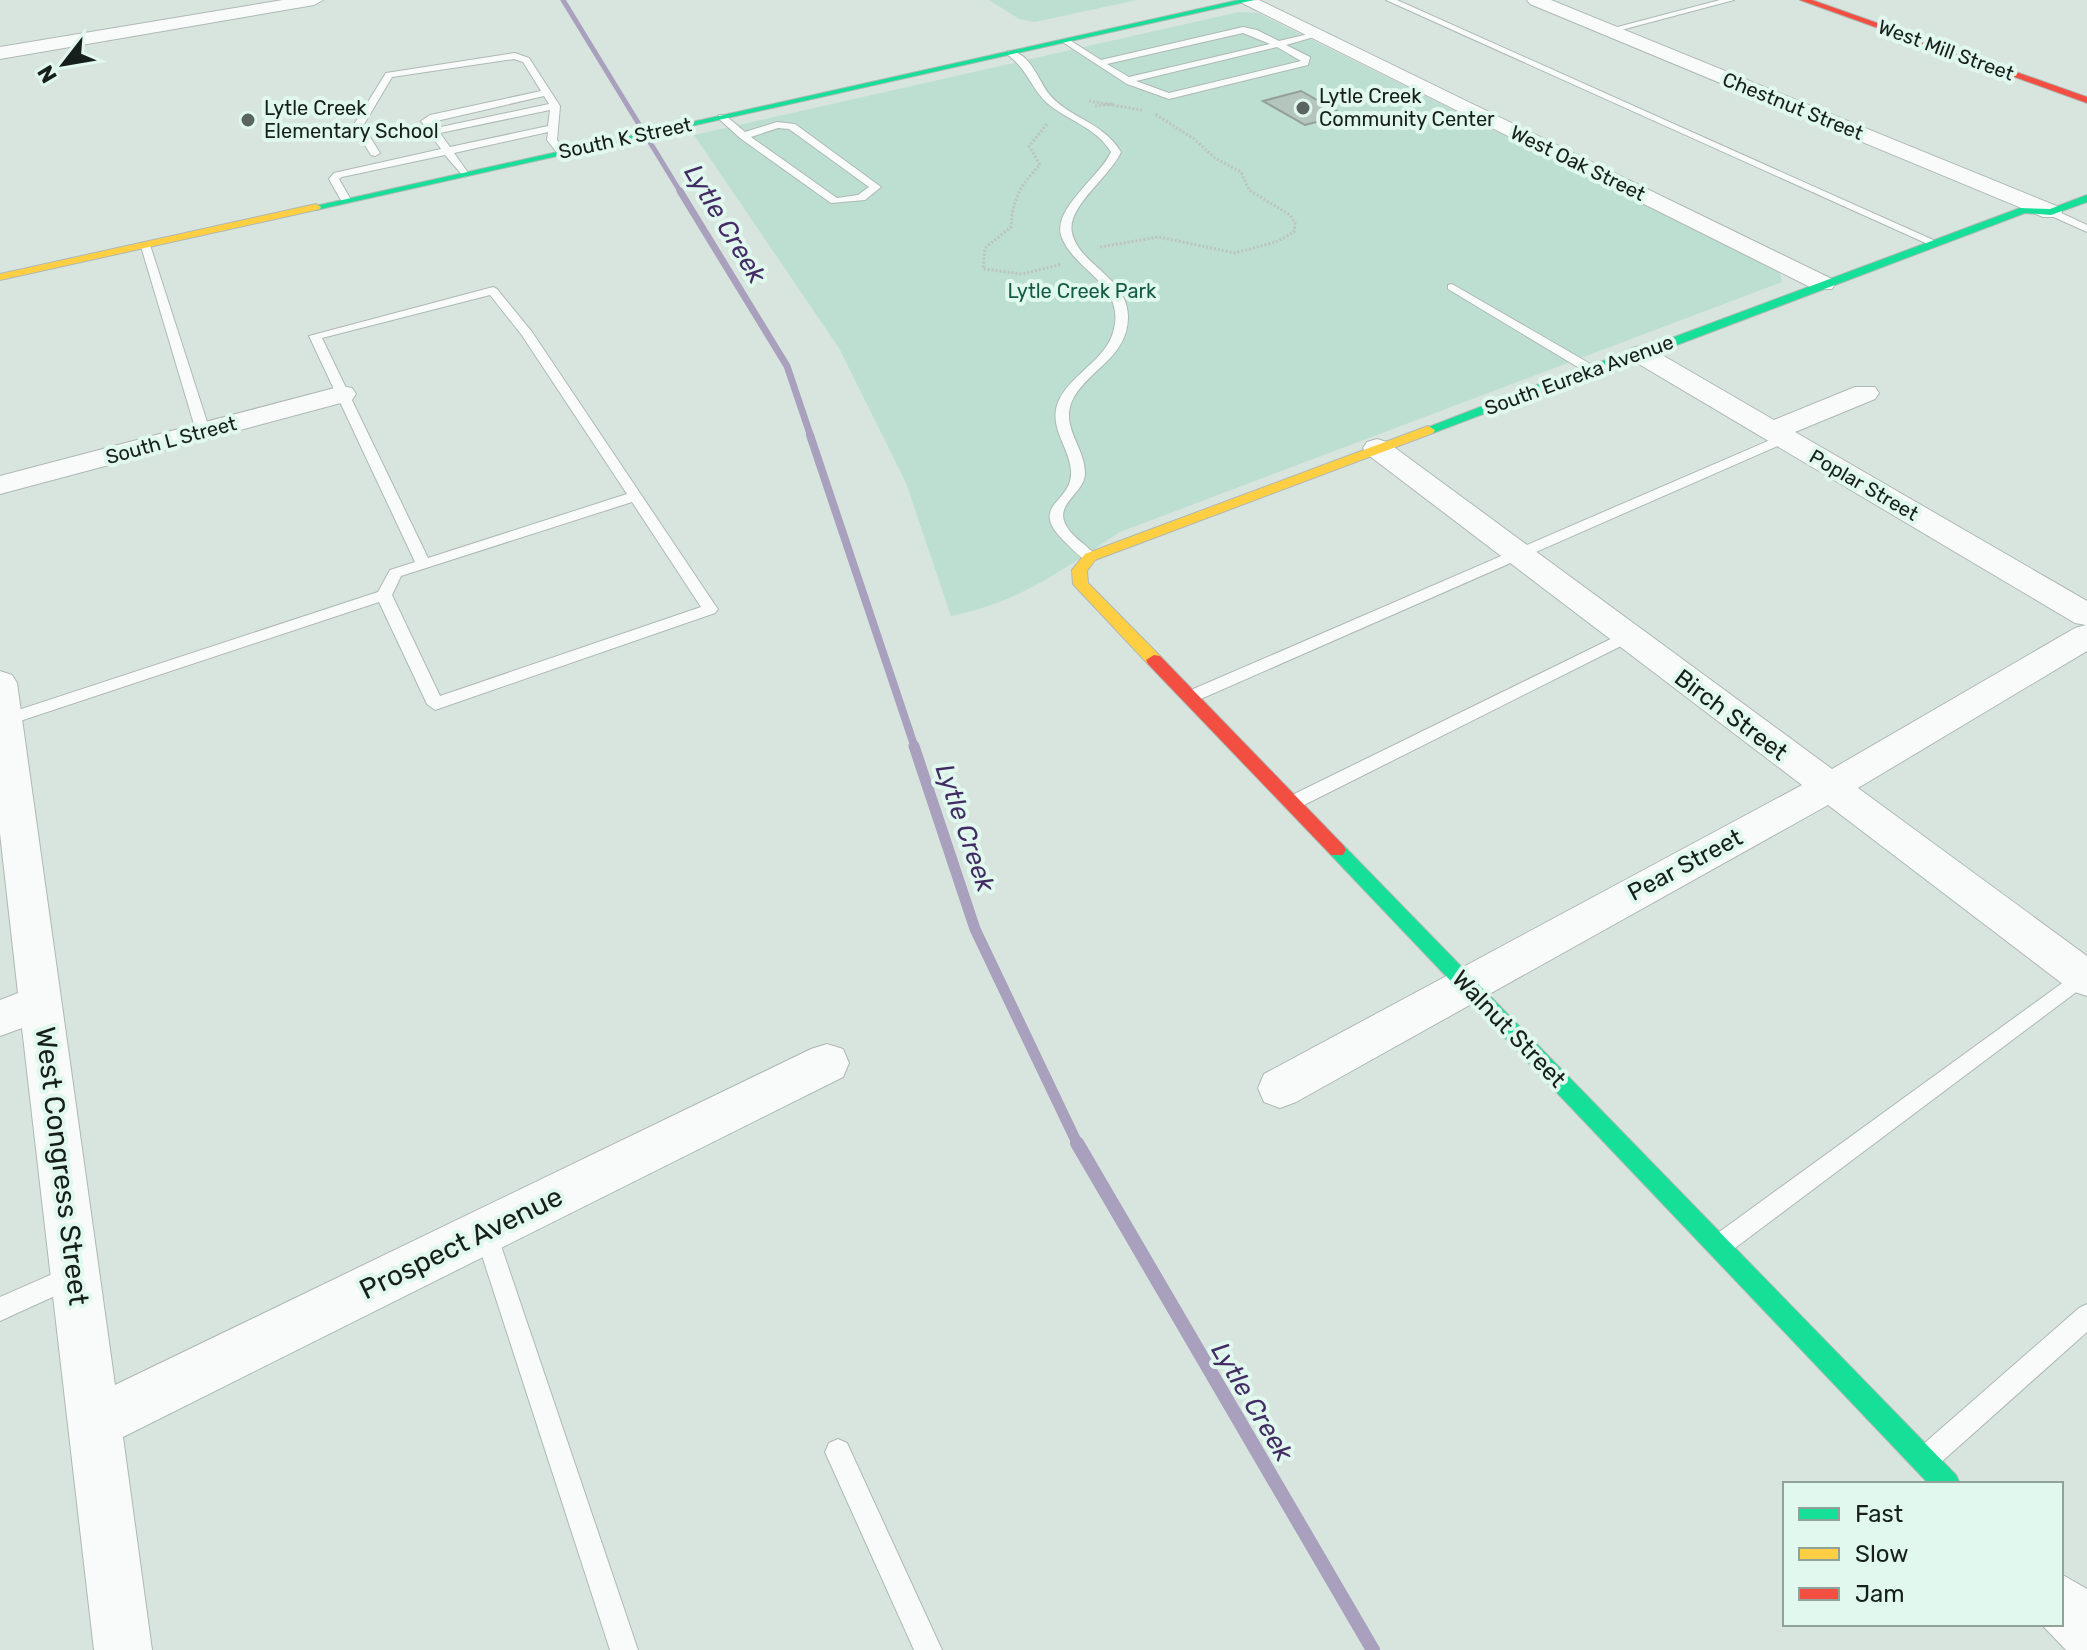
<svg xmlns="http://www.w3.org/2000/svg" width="2087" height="1650" viewBox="0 0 2087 1650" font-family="Rubik,sans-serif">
	<rect width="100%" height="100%" fill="#d8e5df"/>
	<g fill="#bcdfd1">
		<path d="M989 0H1137L1035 22 1019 19Z"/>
		<path d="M1239 12 1258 13 1780 272 1782 282 1120 532C1062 570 1020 602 951 616L906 483 839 348 694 135Z"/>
	</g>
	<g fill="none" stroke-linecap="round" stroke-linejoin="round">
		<path stroke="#a8a0bd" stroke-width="5" d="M563 0 681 193"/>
		<path stroke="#a8a0bd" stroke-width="7" d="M680 191 787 366 811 437"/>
		<path stroke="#a8a0bd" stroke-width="8" d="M810 435 915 748"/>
		<path stroke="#a8a0bd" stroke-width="11" d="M914 746 975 929 1078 1145"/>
		<path stroke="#a8a0bd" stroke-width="14" d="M1077 1143 1373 1650"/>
	</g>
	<path fill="#b4c5bd" stroke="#949e9a" stroke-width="2" d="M1301 91 1344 115 1305 125 1263 101Z"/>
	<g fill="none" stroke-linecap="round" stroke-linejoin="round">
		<g stroke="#aeb8b4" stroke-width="2">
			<g id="lane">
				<path d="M1386 0H1397L1940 243 1930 245Z"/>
				<path d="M1720 0H1734L1610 33 1606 30Z"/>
				<path d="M1243 27 1257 30 1279 41 1317 32 1321 35 1286 45 1310 57 1308 65 1169 99 1127 84 1061 41 1068 39 1101 60ZM1243 33 1270 44 1129 77 1107 64ZM1277 47 1301 61 1169 93 1136 81Z"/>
				<path d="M1008 51C1030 51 1038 80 1049 94 1070 119 1102 121 1121 152 1110 177 1066 207 1072 233 1079 265 1129 278 1128 318 1127 357 1091 368 1074 397 1058 425 1085 446 1085 473 1085 492 1058 502 1064 521 1069 536 1088 545 1097 557L1090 562C1081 559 1073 550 1066 543 1025 504 1074 504 1071 470 1069 446 1047 426 1059 400 1074 370 1111 359 1115 323 1120 283 1075 270 1062 238 1050 210 1100 177 1111 152 1096 127 1068 121 1047 103 1031 88 1027 69 1008 55Z"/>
				<path d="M515 53 529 58 560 106 557 140 567 152 566 154H558L547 140 548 132 454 153 469 174 464 177 445 155 342 177 339 179 351 200 342 202 329 179 334 173 441 149 421 121 430 115 541 91 523 62 514 59 392 77 363 126 380 153 375 156 371 155 353 126 386 73ZM544 96 549 104 436 128 432 122ZM550 110 548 126 450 147 440 133Z"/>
				<path d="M719 115H725L745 132 777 122 795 124 881 187 865 200 831 203 740 138 719 119ZM778 128 789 129 869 187 858 195 837 198 751 137Z"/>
				<path d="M2047 210H2055L2087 225V232L2047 214Z"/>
				<path d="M140 243 150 245 210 431 208 434H198L196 431Z"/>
				<path d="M1452 284 1594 366 1596 369 1586 372 1448 289V285Z"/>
				<path d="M493 287 497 289 532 332 715 605 718 609 715 613 435 710 427 704 379 602 11 724H0V716L378 592 390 570 415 562 309 336ZM490 295 521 334 627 494 428 558 322 338ZM632 502 701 607 440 696 392 595 401 576Z"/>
				<path d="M1784 434 1789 435V441L1196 701H1184L1182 697 1184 693Z"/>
				<path d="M1627 631 1633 632 1635 636 1633 640 1298 808H1286L1283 803 1286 798Z"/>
				<path d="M2087 965V984L1731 1251 1723 1254 1715 1251 1712 1243 1715 1235Z"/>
				<path d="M485 1220 493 1223 496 1231 638 1650H610L474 1231 477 1223Z"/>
				<path d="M73 1265 81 1268 85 1276 81 1284 0 1321V1297Z"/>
				<path d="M2087 1304V1332L1938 1465 1929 1469 1920 1465 1916 1456 1920 1447 2079 1308Z"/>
				<path d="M838 1439 847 1443 942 1650H914L825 1452 829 1443Z"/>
			</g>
		</g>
		<g stroke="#aeb8b4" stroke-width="2">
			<g id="street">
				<path d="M283 0H323L314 5 0 59V47Z"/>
				<path d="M1259 0 1832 279 1835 284 1832 289H1814L1238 1Z"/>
				<path d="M1527 0H1551L2059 207 2062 212 2059 217H2043L1530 4Z"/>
				<path d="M1641 346 1650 348 1774 420 1855 387H1875L1879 393 1875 399 1795 432 2087 601V651L1858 788 2087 956V996L2072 991 1828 805 1296 1102 1280 1108 1264 1102 1258 1088 1264 1074 1802 785 1367 454 1363 448 1367 442 1377 439 1387 442 1832 769 2075 628 2086 625 2075 623 1632 360 1628 354 1632 348Z"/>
				<path d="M342 386 352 388 356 394 352 400 0 494V476Z"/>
				<path d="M0 671 12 675 17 683 115 1385 811 1049 827 1044 843 1049 849 1063 843 1077 123 1437 152 1650H94L22 1028 0 1036V1000L18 993 0 833Z"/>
				<path d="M2061 1574 2087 1589V1650H2066L2041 1624H2061Z"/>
			</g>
		</g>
		<g stroke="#aeb8b4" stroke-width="2">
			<g id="fast">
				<path d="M1239 0H1254L316 210 311 207Z"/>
				<path d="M2087 195V202L2051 215 2025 213 1645 357 1594 372 1433 433 1428 434 1421 430 1586 366 1637 351 2020 208 2050 209Z"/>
				<path d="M1337 843 1343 845 1956 1475 1960 1484H1929L1331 855 1328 850 1331 845Z"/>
			</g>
		</g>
		<g stroke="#aeb8b4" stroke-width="2">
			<g id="slow">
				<path d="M316 204 321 207 320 209 0 280V274Z"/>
				<path d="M1428 426 1435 430 1433 433 1095 560 1087 571 1088 583 1160 656 1162 660 1160 664H1148L1073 584 1072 570 1085 554Z"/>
			</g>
		</g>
		<g stroke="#aeb8b4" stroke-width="2">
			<g id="jam">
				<path d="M1800 0H1812L2087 97V103Z"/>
				<path d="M1154 655 1160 656 1343 845 1346 850 1343 855H1331L1148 664 1146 660Z"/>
			</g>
		</g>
		<g stroke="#bdc3c1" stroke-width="3" stroke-dasharray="2 2" stroke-linecap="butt">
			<path d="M1089 101 1142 110"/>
			<path d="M1095 106 1113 104"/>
			<path d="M1047 124 1029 146 1040 165C1021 184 1012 200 1011 227L985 248 983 269 1023 274 1062 264"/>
			<path d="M1100 247 1159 237 1235 253 1276 242 1294 232 1295 223 1290 215 1249 190 1241 172 1215 158 1194 139 1155 114"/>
		</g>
		<use href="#lane" fill="#f9fbfa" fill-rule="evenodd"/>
		<use href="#street" fill="#f9fbfa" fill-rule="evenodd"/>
		<use href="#fast" fill="#16e098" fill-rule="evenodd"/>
		<use href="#slow" fill="#ffcf43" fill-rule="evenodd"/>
		<use href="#jam" fill="#f24e42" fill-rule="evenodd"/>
	</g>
	<g fill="#5a6460" stroke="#e0f8ed" stroke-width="3">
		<circle cx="1303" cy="108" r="8"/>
		<circle cx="248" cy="120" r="8"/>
	</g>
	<g text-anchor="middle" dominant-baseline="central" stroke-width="8" stroke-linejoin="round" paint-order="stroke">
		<g font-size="20" fill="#161f1c" stroke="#e0f8ed">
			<text transform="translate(1946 50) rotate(20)">West Mill Street</text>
			<text transform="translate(1793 106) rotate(22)">Chestnut Street</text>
			<text transform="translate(625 138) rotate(-12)">South K Street</text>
			<text transform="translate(1578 163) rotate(26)">West Oak Street</text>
			<text transform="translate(1579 375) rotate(-20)">South Eureka Avenue</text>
			<text transform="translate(171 440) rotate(-15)">South L Street</text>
			<text transform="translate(1864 485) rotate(30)">Poplar Street</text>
		</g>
		<g font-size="20" fill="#161f1c" stroke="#e0f8ed" text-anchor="start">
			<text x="1319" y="96">Lytle Creek<tspan x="1319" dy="23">Community Center</tspan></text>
			<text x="264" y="108">Lytle Creek<tspan x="264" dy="23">Elementary School</tspan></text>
		</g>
		<g font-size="20" fill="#135b45" stroke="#e0f8ed">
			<text x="1082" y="291">Lytle Creek Park</text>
		</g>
		<g font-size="24" fill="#161f1c" stroke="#e0f8ed">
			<text transform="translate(1731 715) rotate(37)">Birch Street</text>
			<text transform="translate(1685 865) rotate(-28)">Pear Street</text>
			<text transform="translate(1509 1029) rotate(46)">Walnut Street</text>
		</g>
		<g font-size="26" font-style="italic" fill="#432b63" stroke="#e0f8ed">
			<text transform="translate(725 224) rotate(59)">Lytle Creek</text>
			<text transform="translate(965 828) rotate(71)">Lytle Creek</text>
			<text transform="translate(1252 1402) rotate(59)">Lytle Creek</text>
		</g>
		<g font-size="28" fill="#161f1c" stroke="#e0f8ed">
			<text transform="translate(62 1166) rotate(83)">West Congress Street</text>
			<text transform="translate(461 1243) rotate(-26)">Prospect Avenue</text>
		</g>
	</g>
	<rect x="1783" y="1482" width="280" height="144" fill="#e0f8ed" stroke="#8fa199" stroke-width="2"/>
	<rect x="1799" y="1508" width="40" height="12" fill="#16e098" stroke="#8fa199" stroke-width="2"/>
	<text x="1855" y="1522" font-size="24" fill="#161f1c">Fast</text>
	<rect x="1799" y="1548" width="40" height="12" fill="#ffcf43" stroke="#8fa199" stroke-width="2"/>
	<text x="1855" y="1562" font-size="24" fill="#161f1c">Slow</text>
	<rect x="1799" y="1588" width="40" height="12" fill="#f24e42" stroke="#8fa199" stroke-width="2"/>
	<text x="1855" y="1602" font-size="24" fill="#161f1c">Jam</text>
	<g transform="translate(64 64) rotate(239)" stroke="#e0f8ed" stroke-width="6" paint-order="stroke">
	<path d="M0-6L14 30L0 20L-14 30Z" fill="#161f1c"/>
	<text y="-12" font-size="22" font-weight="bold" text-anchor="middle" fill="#161f1c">N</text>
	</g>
</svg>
